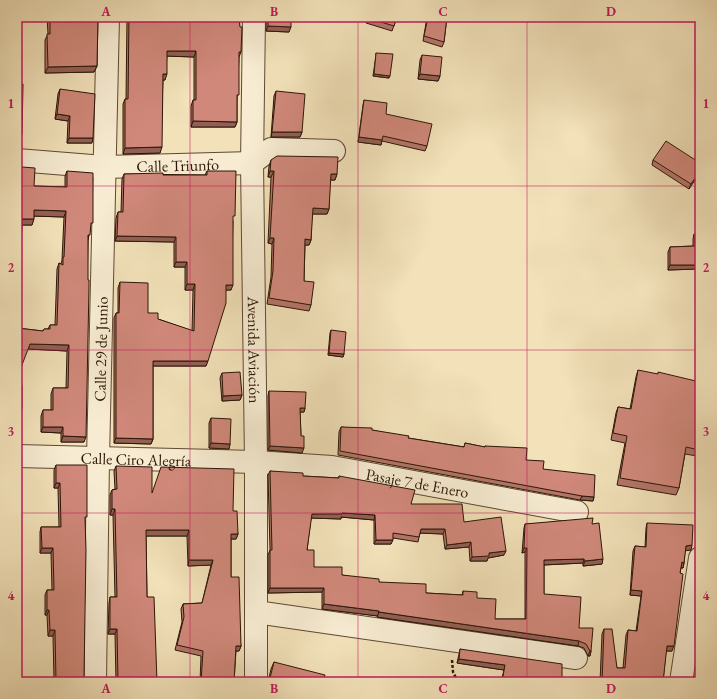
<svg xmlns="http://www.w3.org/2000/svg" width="717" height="699" viewBox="0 0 717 699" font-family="'EB Garamond',serif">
	<rect width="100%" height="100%" fill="#f2e1b9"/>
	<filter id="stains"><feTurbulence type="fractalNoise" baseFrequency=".005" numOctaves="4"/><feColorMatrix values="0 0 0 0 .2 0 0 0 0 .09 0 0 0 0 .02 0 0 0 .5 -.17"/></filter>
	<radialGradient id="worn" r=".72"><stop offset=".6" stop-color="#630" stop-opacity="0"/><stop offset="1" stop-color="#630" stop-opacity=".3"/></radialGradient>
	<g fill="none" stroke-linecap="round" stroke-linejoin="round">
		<g stroke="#5e4933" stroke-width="24">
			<g id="minor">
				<path id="s1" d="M254 17 252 163 256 462V682"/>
				<path id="s2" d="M17 160 104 167 252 163 271 149 334 151"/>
				<path id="s3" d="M17 456 256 462 332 467 577 512"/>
				<path d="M256 612 576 658"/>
				<path id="s4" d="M95 682 98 459 108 17"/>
				<path d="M681 682 700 558"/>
			</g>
		</g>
		<path stroke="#2c1606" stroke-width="2.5" stroke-dasharray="3 2" stroke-linecap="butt" d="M452 660 453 672 458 682"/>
		<use href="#minor" stroke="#f7ecd2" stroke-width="22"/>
	</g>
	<g fill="#b37569" stroke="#2c1606">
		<path d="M47 17H98L97 66 94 72 45 73V40L48 34Z"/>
		<path d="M127 17H239L241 52 239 57 237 100V122L235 127H191V106L193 100H194V57L167 56 165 80H163L160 153 123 154V104L125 99H126Z"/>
		<path d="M266 17H291L289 32 266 31Z"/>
		<path d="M368 17H397L392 31 366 23Z"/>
		<path d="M427 17H447L444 42 442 47 423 41Z"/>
		<path d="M477 17H495L494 20Z"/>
		<path d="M376 53 389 78 373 76 376 55Z"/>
		<path d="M422 55 440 76 438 81 418 79 420 60Z"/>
		<path d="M60 89 92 143H67L68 121 55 119 58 94Z"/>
		<path d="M276 91 302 132 300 137H271L274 96Z"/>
		<path d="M364 100 386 114 427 146 425 151 382 141 381 145 358 142 363 105Z"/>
		<path d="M271 160 337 174 335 180H330L329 209 327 214H312L311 240 309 245H305L304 281 311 305 309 311 267 304 271 277 272 244 268 243 271 177H268L269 166Z"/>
		<path d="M653 160 700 163 689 189 652 165Z"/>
		<path d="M22 167 34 186 65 187V176L67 171 90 229 88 241 84 442H61V433L41 432V416L43 410H51V394L53 388H66L67 351 28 349 17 328 43 331 44 329H48L50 325H55L57 269 59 263 61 264 62 260 64 217 34 216 32 225H22L19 296 17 301V182Z"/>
		<path d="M207 171 233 221 231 290H226L206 366H153V439L151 444 114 443V318L116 313H118V288L120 282 148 313 158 319 192 331 193 290H185V267H174V242L115 241 116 218 118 212H121L122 179 124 174 205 175Z"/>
		<path d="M694 234H700V296L696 295 698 269 668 270V252L670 247 693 246V239Z"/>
		<path d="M331 330 344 354 343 357 328 355 330 333Z"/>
		<path d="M638 370 699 450 697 456 685 454 679 488 676 495 617 485 625 443 611 440 616 413 618 407 630 409 636 377Z"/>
		<path d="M222 373 242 395 240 400 222 401 220 378Z"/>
		<path d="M269 391 305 408 304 412H300L301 436 302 453 268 450V396Z"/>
		<path d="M211 418 230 444 229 449 209 448V423Z"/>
		<path d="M341 427 372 430 408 438 464 447 465 443 484 447 485 446 526 460 594 497 593 501 580 500 338 455 339 432Z"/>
		<path d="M56 465 85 521 84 677 54 681 53 636H48L47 615H45V595L47 590H52L51 553H40V532L41 527H59L58 488H54V470Z"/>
		<path d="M116 466 152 492 233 511 238 534 236 539H231V577L241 646 239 651H236L234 682H200L201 656 175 650 182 622 181 609 183 604 202 603 211 565 188 566 187 536H146L147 597 157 682H116L115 634H108L109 603 110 597H115L113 515H110V495L112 490 115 489 114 471Z"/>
		<path d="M270 471 303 476 339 478V476L411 504 464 522 504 555 488 558 487 561H470L469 547 445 549 443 534 420 533 418 542 393 538 391 544H374V520L341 517V519L311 518 307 550 314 567 342 575 379 582 426 593 462 595 463 591 477 598 495 619H525V552L522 553 524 528 525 524H592L602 564 583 566V563L544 565V594L579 628 591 651 590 656H588L584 648 578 646 377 617 378 616 322 609V592L268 593V555L270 550 268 475Z"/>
		<path d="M647 523 691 550H685L684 563 683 568H681L680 573 672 651H666L663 682H600L602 634 604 629 617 668H623L626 635 628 630 636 631 641 596 630 595 633 551 635 546 645 547 646 528Z"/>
		<path d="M460 649 562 682H501L504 670 457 663 459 654Z"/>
		<path d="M274 662 323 682H268L271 669Z"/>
	</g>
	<g fill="#925f55" stroke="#2c1606">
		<path d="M268 26 291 27 289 32 266 31Z"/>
		<path d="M167 51H196L194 57 165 56Z"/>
		<path d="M97 66 94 72 45 73 48 67Z"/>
		<path d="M17 67H19L17 72Z"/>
		<path d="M163 74H167L165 80H161Z"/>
		<path d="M374 74 390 76 389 78 373 76Z"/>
		<path d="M420 74 440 76 438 81 418 79Z"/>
		<path d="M57 114 70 116 68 121 55 119Z"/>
		<path d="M193 121 237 122 235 127H191Z"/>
		<path d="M272 132H302L300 137H271Z"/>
		<path d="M17 134H22L20 140H17Z"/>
		<path d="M359 137 382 140 381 145 358 142Z"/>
		<path d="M69 138H93L92 143H67Z"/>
		<path d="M162 147 160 153 123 154 125 148Z"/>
		<path d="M270 171H274L271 177H268Z"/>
		<path d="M700 171V173L689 189 691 184Z"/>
		<path d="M331 174H337L335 180H328Z"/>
		<path d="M313 208 329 209 327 214H311Z"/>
		<path d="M34 210 66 211 64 217 32 216Z"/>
		<path d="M22 219H34L32 225H20Z"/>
		<path d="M117 236 176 237 174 242 115 241Z"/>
		<path d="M270 238H274L272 244 268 243Z"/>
		<path d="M305 239 311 240 309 245H303Z"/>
		<path d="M176 262H187L185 267H174Z"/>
		<path d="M670 265H699L698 269 668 270Z"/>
		<path d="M187 284H195L193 290H185Z"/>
		<path d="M226 285H233L231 290H224Z"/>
		<path d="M697 291H700V296L696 295Z"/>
		<path d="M17 295 19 296 17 301Z"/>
		<path d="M30 344 69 345 67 351 28 349Z"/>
		<path d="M329 353 344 354 343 357 328 355Z"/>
		<path d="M153 361H208L206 366H151Z"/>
		<path d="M242 395 240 400 222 401 223 396Z"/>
		<path d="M17 408H22L20 414H17Z"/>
		<path d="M300 408H305L304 412H299Z"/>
		<path d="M43 427H63L61 433 41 432Z"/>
		<path d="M63 436 86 437 84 442H61Z"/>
		<path d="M116 438 153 439 151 444 114 443Z"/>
		<path d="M211 443 230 444 229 449 209 448Z"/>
		<path d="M270 446 304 448 302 453 268 450Z"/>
		<path d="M56 483H60L58 488H54Z"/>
		<path d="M582 496 594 497 593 501 580 500Z"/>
		<path d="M112 509H115L113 515H110Z"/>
		<path d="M342 513 375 515 374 520 341 517V519L310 518 312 514Z"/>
		<path d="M421 529H445L443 534 419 533Z"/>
		<path d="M146 530H189L187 536H144Z"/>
		<path d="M231 534H238L236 539H229Z"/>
		<path d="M376 540H393L391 544H374Z"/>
		<path d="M471 542 469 547 445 549 447 545Z"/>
		<path d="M692 545 691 550 684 551 686 546Z"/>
		<path d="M42 548H53L51 553H40Z"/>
		<path d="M524 548H527L525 552 522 553Z"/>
		<path d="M506 551 504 555 488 558 487 561H470L472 557 489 553Z"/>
		<path d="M584 559 583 563 542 565 544 560Z"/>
		<path d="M603 559 602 564 583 566 585 561Z"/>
		<path d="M189 560H213L211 565 188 566Z"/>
		<path d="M682 562 684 563 683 568 680 567Z"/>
		<path d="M270 588H324L322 592 268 593Z"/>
		<path d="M631 590 642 591 641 596 630 595Z"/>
		<path d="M324 604 379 611 378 616 322 609Z"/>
		<path d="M47 610H49L47 615H45Z"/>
		<path d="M379 612 579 641 578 646 377 617Z"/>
		<path d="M17 628H21L19 633H17Z"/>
		<path d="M110 629H117L115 634H108Z"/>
		<path d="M50 630H55L53 636H48Z"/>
		<path d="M236 646H241L239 651H234Z"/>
		<path d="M667 646H674L672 651H665Z"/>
		<path d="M590 651H591L590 656H588Z"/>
		<path d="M459 659 505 665 504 670 457 663Z"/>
	</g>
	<g fill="#d0887a" stroke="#2c1606">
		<path d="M50 17H98L97 66 48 67 47 34H50Z"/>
		<path d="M129 17H239L240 27H242L241 52H239V95H237V122L193 121V100H196V51H167V74H163L162 147 125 148V99H128Z"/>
		<path d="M268 17H291V27L268 26Z"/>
		<path d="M368 17H397L394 26 368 18Z"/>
		<path d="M428 17H447L444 42 424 36Z"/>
		<rect x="17" y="48" width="2" height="19"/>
		<path d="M376 53 393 54 390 76 374 74Z"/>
		<path d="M422 55 442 57 440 76 420 74Z"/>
		<path d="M17 83 23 84 22 134H17Z"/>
		<path d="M60 89 95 94 93 138H69L70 116 57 114Z"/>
		<path d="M276 91 305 94 302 132H272Z"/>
		<path d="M364 100 387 103 386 114 432 124 427 146 383 136 382 140 359 137Z"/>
		<path d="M666 141 700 163V171L691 184 653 160Z"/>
		<path d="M277 156 338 157 337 174H331L329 209 313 208 311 240 305 239 304 281 314 282 311 305 269 298 273 271 274 238H270L274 171H270L271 160Z"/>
		<path d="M22 167 35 168 34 186 67 187V171L93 173V223H91L90 235H88V280H89V287L86 437 63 436V427H43V410H53V388H68L69 345 30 344 17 378V328L43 331 44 329H50V325H57L59 263 63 265V257H64L66 211 34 210V219H22L19 296 17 295V182H18Z"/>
		<path d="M207 171H236L235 216H233V285H226V303L208 361H153V439L116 438V313H119L120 282 148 283V313H158V319L194 331 195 284H187V262H176V237L117 236 118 212H123L124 174 163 173V175H207Z"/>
		<path d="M694 234H700V291H697L699 265H670V247L695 246Z"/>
		<path d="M331 330 346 332 344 354 329 353Z"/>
		<path d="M638 370 658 374V372L700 382V444L699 450 686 447 679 488 620 478 627 436 613 433 618 407 631 409Z"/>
		<path d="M240 372 242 395 223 396 222 373Z"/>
		<rect x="17" y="386" width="5" height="22"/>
		<path d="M269 391 306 392 305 408H300L301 436H304V448L270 446Z"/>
		<path d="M211 418 231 419 230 444 211 443Z"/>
		<path d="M341 427 372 428V430L409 436 408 438 464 447 465 443 485 447V446L527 448 526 460 544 461 543 469 595 475 594 497 582 496 340 451Z"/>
		<path d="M17 463 18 504H17Z"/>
		<path d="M56 465H87V517H85L86 550 84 677 86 682H47V681H56L55 630H50L49 610H47V590H54L53 548H42L41 527H61L60 483H56Z"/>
		<path d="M116 466 152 467V493L161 467 234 469 233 511H237L238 534H231V577H239L241 646H236L234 682H201L203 651 177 645 184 617 183 604 202 603 213 560H189V530H146L147 597H154L157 682H118L117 629H110V597H117L115 509H112V490L117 489Z"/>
		<path d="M270 471 303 473V476L339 478V476L415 490 411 504H462L464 522 501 517 506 551 489 553V556L472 557 471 542 447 545 445 529H421L419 537 393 533V540H376L375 515 342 513V514H312L307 550H314V567H342V575L379 579V582L426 584V593L463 595V591L477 592V598L496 599 495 619H526L527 548H524L525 524 593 518 592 524 599 523 603 559 585 561 584 559 544 560V594L581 597 579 628H593L591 651H590L586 644 579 641 379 612V611L324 604V588H270V550H272Z"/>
		<path d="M647 523 693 525 692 545 686 546 684 563 682 562 680 573 683 574 674 646H667L663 682H602L604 629H612L617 668H625L628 630 637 631 642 591 631 590 635 546 646 547Z"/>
		<path d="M17 599H20L21 628H17Z"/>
		<path d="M460 649 562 664V682H502L505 665 459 659Z"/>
		<path d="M274 662 325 675 323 682H269Z"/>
	</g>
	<path fill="none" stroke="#c2185b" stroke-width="1" stroke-opacity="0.55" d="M190 17V682M358 17V682M527 17V682M17 186H700M17 350H700M17 513H700"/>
	<g text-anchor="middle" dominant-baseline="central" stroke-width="3" stroke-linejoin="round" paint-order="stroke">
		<g font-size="16" fill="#2c1606" stroke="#f7ecd2">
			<text stroke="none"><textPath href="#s2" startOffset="161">Calle Triunfo</textPath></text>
			<text stroke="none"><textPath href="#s4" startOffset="333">Calle 29 de Junio</textPath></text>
			<text stroke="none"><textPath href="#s1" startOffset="333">Avenida Aviación</textPath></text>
			<text stroke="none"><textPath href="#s3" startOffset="119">Calle Ciro Alegría</textPath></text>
			<text stroke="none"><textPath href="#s3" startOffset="402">Pasaje 7 de Enero</textPath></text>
		</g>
	</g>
	<rect width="717" height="699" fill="none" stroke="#f2e1b9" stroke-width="44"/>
	<rect x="22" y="22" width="673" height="655" fill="none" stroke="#c2185b" stroke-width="1.5"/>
	<g font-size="13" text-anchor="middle" font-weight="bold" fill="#c2185b">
		<text x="106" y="16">A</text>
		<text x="274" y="16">B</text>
		<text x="443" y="16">C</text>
		<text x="611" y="16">D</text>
		<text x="11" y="108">1</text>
		<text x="706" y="108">1</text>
		<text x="11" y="272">2</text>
		<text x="706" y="272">2</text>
		<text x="11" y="436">3</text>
		<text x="706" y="436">3</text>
		<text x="11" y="600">4</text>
		<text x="706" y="600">4</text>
		<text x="106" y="693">A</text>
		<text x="274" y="693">B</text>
		<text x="443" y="693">C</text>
		<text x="611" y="693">D</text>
	</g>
	<rect width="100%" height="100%" filter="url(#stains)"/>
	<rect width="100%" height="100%" fill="url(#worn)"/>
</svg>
